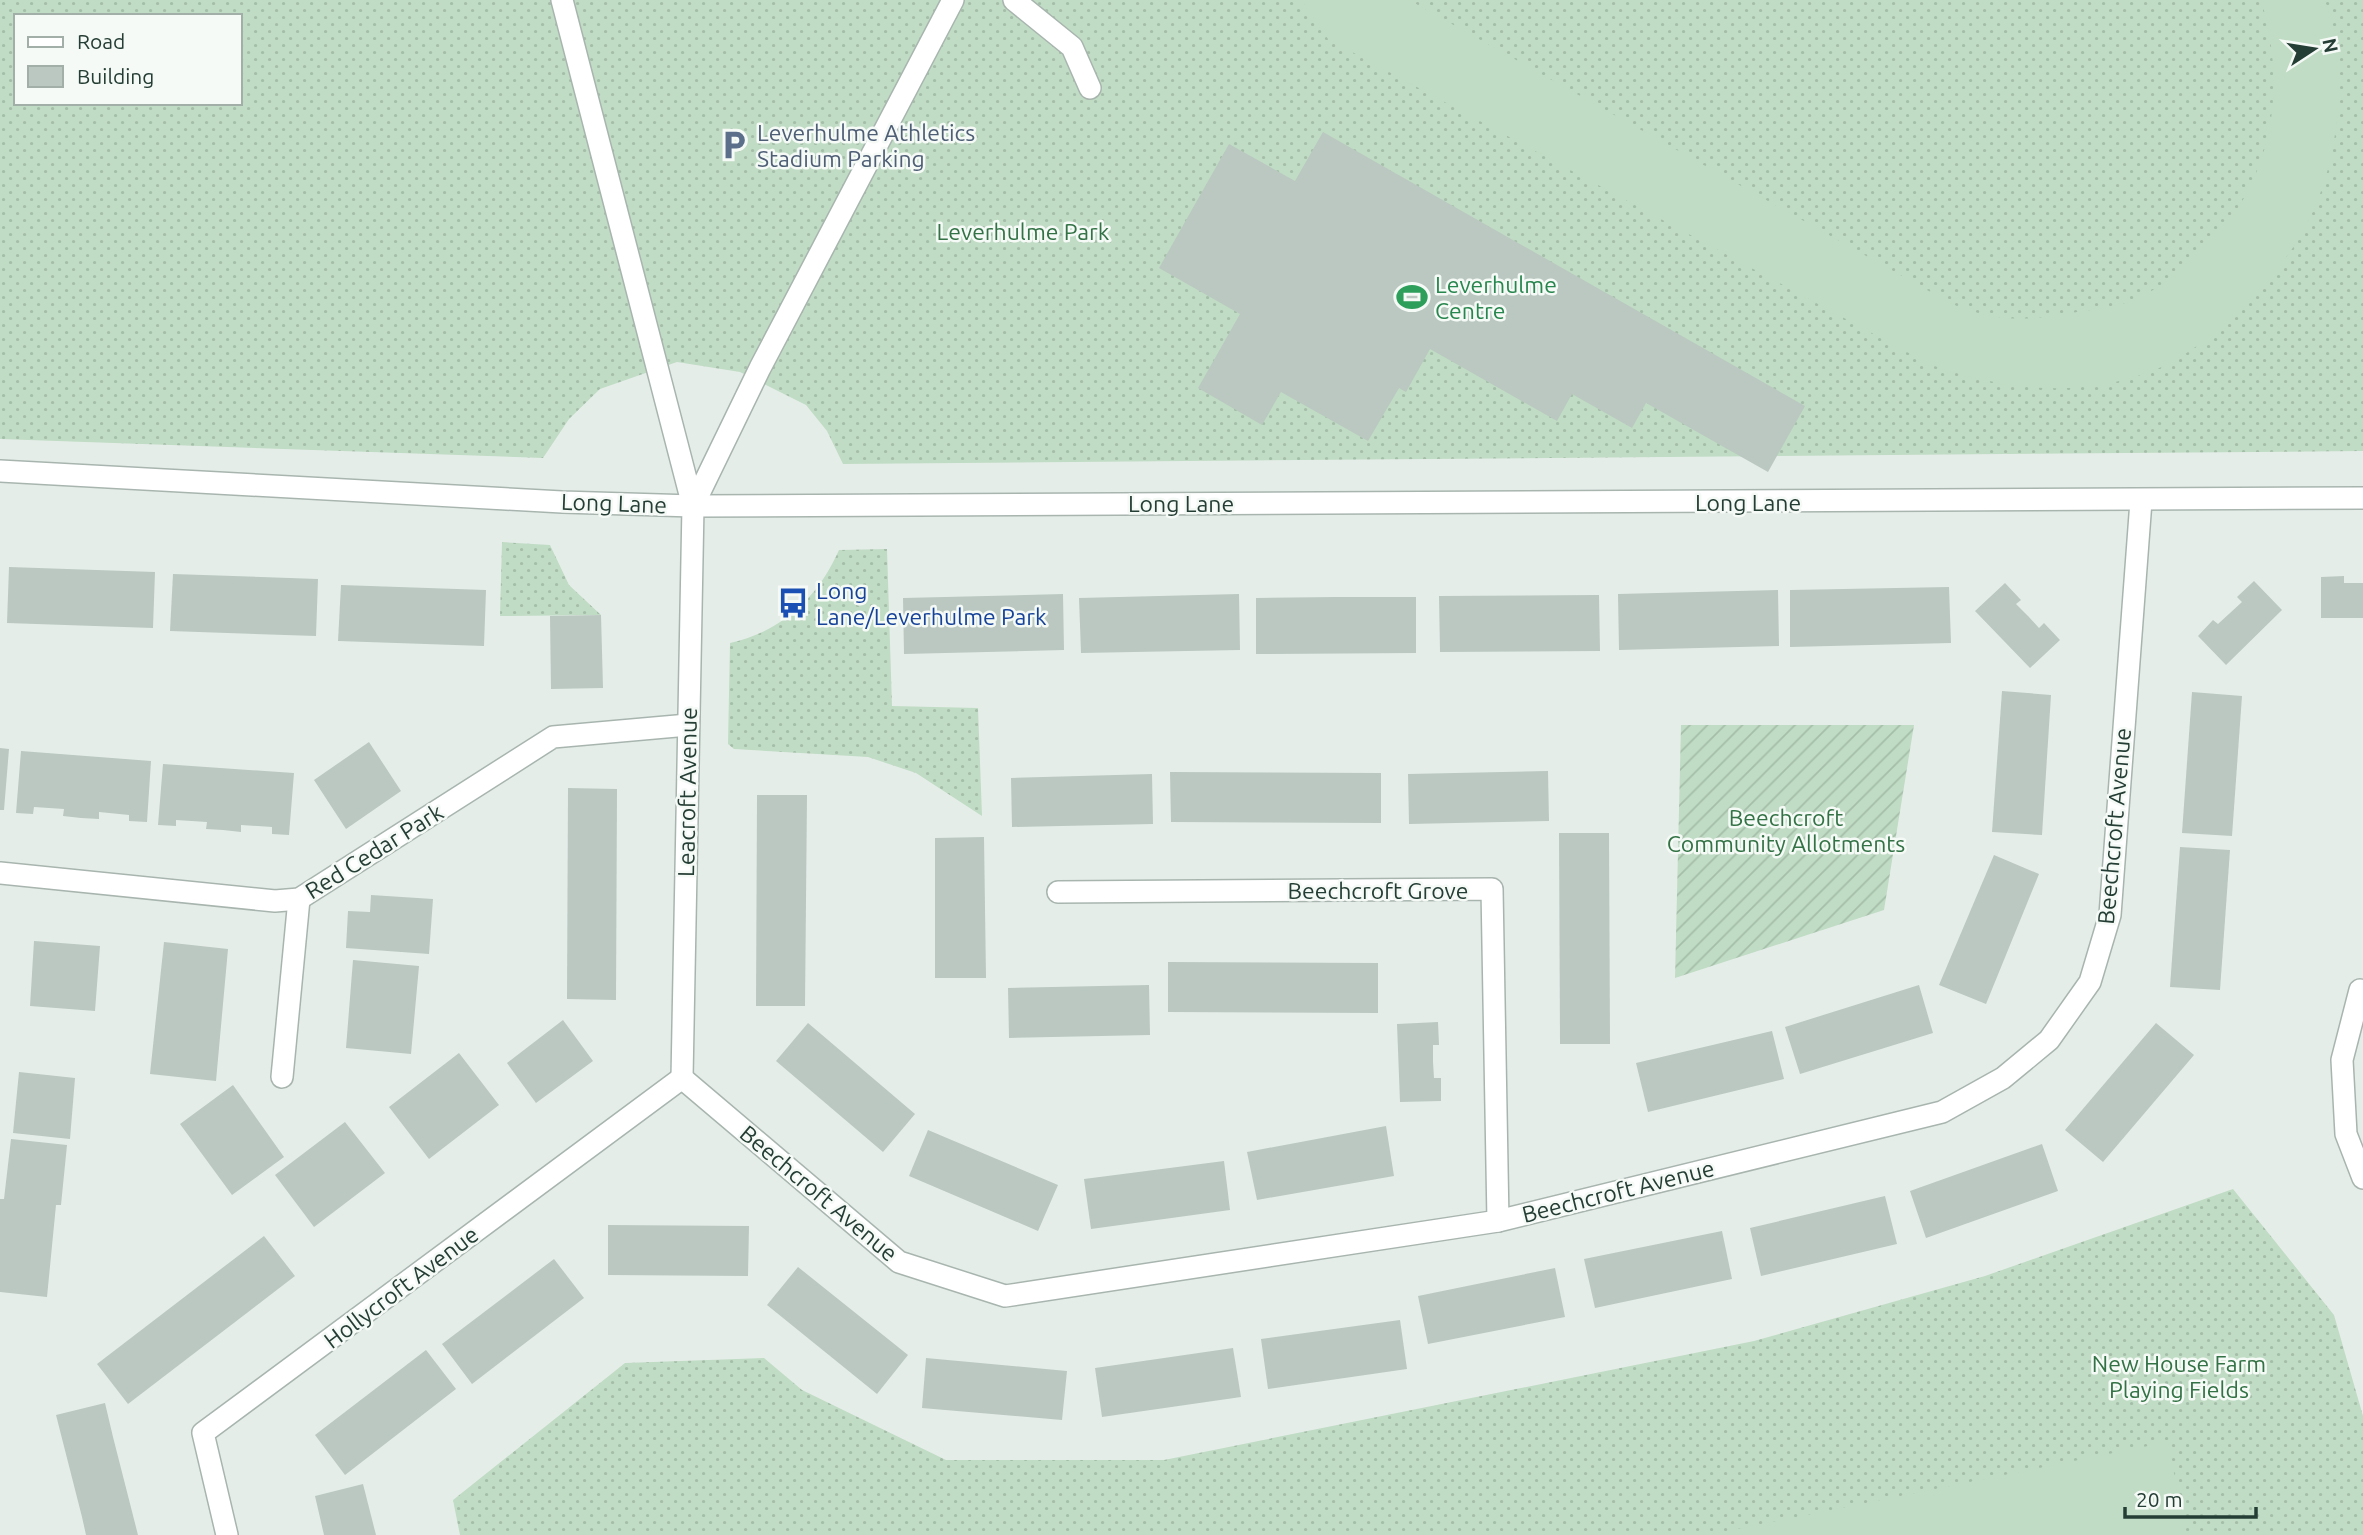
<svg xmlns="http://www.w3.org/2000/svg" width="2363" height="1535" viewBox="0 0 2363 1535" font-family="Ubuntu,sans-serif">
	<defs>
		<pattern id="grass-dots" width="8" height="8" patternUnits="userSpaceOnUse" patternTransform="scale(1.75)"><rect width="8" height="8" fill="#c0dcc4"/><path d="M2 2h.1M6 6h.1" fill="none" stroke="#a5bea9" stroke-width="1.8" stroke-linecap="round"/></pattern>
		<pattern id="garden-furrows" width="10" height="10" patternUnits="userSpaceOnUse" patternTransform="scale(1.75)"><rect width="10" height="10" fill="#c0dcc4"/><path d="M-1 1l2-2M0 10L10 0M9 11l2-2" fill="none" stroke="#a5bea9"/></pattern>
	</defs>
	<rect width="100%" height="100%" fill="#e5ede9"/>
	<g fill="url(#grass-dots)" fill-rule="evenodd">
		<path d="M0 0H2363V451L843 464 827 431 806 405 740 372 677 362 600 389 569 419 543 458 0 439ZM16 16H240V103H16Z"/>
		<path d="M502 542 550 545 569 585 601 615 500 616Z"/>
		<path d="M887 549 892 706 978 708 982 816 916 773 868 757 734 749 728 744 730 643C782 631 817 599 839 550Z"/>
		<path d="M2233 1189 2334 1315 2363 1416V1535H460L453 1500 625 1363 764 1358 802 1390 946 1460H1164L1754 1341 1985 1276Z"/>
	</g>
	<path fill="url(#garden-furrows)" d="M1681 725H1914L1884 910 1675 978Z"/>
	<g fill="#c0dcc4">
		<path d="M1301 0H1409L1952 304C1998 323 2029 321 2077 312 2091 310 2105 308 2119 305 2145 298 2172 279 2192 261 2270 193 2290 97 2261 0H2325C2350 78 2340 177 2294 246 2281 266 2262 285 2246 302 2219 330 2188 357 2152 371 2078 399 2001 390 1929 364L1328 39Z"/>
		<path d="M2168 1442 2186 1535H1712V1534Z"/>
	</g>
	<g fill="#bac8c1">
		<path d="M1323 132 1805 406 1768 472 1646 403 1632 428 1572 394 1557 421 1430 349 1406 392 1399 388 1368 441 1281 392 1262 425 1198 388 1240 314 1159 268 1229 144 1295 181Z"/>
		<path d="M9 567 155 572 153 628 7 623Z"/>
		<path d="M173 574 318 579 316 636 170 631Z"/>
		<path d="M2344 576V583H2363V618H2321V577Z"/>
		<path d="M2254 581 2282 610 2226 665 2198 636 2213 620 2218 624 2242 602 2237 597Z"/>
		<path d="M2005 583 2021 600 2016 604 2028 616 2039 628 2044 623 2060 640 2030 668 1975 611Z"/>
		<path d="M341 585 486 590 484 646 338 641Z"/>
		<path d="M1949 587 1951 643 1790 647V590Z"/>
		<path d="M1778 590 1779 646 1619 650 1618 594Z"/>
		<path d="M1063 594 1064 650 904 654 903 598Z"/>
		<path d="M1239 594 1240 650 1081 653 1079 598Z"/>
		<path d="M1599 595 1600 651 1440 652 1439 596Z"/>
		<path d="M1336 597H1416V653L1256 654V598Z"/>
		<path d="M601 615 603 688 551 689 550 616Z"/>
		<path d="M2002 691 2051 695 2042 835 1992 832Z"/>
		<path d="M2192 692 2242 696 2232 836 2182 833Z"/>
		<path d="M369 742 401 791 346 829 314 780Z"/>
		<path d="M0 748 9 749 4 810H0Z"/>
		<path d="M21 751 151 761 147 822 129 821V815L99 812V819L81 818 63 816 64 809 34 807 33 814 16 813Z"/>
		<path d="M163 764 294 773 289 835 272 834V827L241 825V832L223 830 206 829 207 822 176 820V826L158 825Z"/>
		<path d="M1548 771 1549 821 1409 824 1408 774Z"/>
		<path d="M1170 772 1381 773V823L1171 822Z"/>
		<path d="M1152 774 1153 824 1012 827 1011 778Z"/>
		<path d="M568 788 617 789 616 1000 567 999Z"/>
		<path d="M757 795H807L805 1006H756Z"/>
		<path d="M1559 833H1609L1610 1044H1560Z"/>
		<path d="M984 837 986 978H935V838Z"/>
		<path d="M2180 847 2230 850 2220 990 2170 987Z"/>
		<path d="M1994 855 2039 874 1986 1004 1939 985Z"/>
		<path d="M371 895 433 899 429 954 346 948 348 911 370 912Z"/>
		<path d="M34 941 100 946 95 1011 30 1006Z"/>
		<path d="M164 942 228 949 216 1081 150 1074Z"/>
		<path d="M353 960 419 966 411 1054 346 1048Z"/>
		<path d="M1168 962 1378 963V1013L1168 1012Z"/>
		<path d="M1149 985 1150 1035 1009 1038 1008 988Z"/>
		<path d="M1919 985 1933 1033 1800 1074 1785 1027Z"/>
		<path d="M563 1020 593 1061 536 1103 507 1063Z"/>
		<path d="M1438 1022 1439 1045H1433V1062L1434 1078H1441V1101L1400 1102 1397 1024Z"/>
		<path d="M808 1023 915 1114 883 1152 776 1061Z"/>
		<path d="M2156 1023 2194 1055 2103 1162 2065 1130Z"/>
		<path d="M1772 1031 1784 1079 1648 1112 1636 1063Z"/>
		<path d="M459 1053 499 1105 429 1159 389 1107Z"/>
		<path d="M19 1072 75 1078 70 1139 13 1133Z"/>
		<path d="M233 1085 284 1157 232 1195 180 1124Z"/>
		<path d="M345 1122 385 1173 314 1227 275 1175Z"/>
		<path d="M1386 1126 1394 1176 1257 1200 1247 1152Z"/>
		<path d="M928 1130 1058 1185 1038 1231 909 1176Z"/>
		<path d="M11 1139 67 1145 61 1205H56L47 1297 0 1292V1199H4Z"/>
		<path d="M2042 1144 2058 1191 1926 1238 1910 1191Z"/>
		<path d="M1224 1161 1230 1210 1091 1229 1084 1179Z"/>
		<path d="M1885 1196 1897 1244 1761 1276 1750 1228Z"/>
		<path d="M608 1225 749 1226 748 1276 608 1275Z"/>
		<path d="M1722 1231 1732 1279 1595 1308 1584 1259Z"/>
		<path d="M264 1236 295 1276 128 1404 97 1364Z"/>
		<path d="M554 1259 584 1298 472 1384 442 1344Z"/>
		<path d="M798 1267 908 1355 877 1394 767 1305Z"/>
		<path d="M1555 1268 1565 1317 1428 1344 1418 1296Z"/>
		<path d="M1400 1320 1407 1369 1268 1389 1261 1339Z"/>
		<path d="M1233 1348 1241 1397 1102 1417 1095 1368Z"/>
		<path d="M426 1350 456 1389 345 1475 315 1435Z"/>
		<path d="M926 1358 1067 1371 1062 1420 922 1408Z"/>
		<path d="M105 1403 113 1437 138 1535H86L82 1517 56 1415Z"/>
		<path d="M363 1484 376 1535H324L315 1496Z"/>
	</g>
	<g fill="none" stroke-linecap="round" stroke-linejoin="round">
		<g stroke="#a8b5af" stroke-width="24">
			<g id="service">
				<path d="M562 0 693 506"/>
				<path d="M1014 0 1072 47 1090 88"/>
				<path d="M693 506 760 368 953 0"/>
				<path d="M282 1077 299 899"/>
			</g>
		</g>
		<g stroke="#a8b5af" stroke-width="24">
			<g id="minor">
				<path d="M0 873 275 901 299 899 553 737 688 725"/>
				<path d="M1058 892 1492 889 1498 1221"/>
				<path d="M2360 990 2342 1060 2346 1134 2363 1178"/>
				<path d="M682 1078 899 1262 1005 1296 1498 1221 1942 1112 2003 1078 2049 1040 2090 982 2110 915 2141 501"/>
				<path d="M682 1078 693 506"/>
				<path d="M227 1535 203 1433 682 1078"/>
			</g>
		</g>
		<g stroke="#a8b5af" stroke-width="24">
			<path id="tertiary" d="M0 471 562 502 693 506 2363 498"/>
		</g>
		<use href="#service" stroke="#fff" stroke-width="21"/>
		<use href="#minor" stroke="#fff" stroke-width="21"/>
		<use href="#tertiary" stroke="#fff" stroke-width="21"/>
	</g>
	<defs>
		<g id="parking-bare" transform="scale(2.415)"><path d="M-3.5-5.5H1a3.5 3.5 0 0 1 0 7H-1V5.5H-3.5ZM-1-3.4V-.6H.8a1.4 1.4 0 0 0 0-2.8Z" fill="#5c6f8a" stroke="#f5faf7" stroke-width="2.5" paint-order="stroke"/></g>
		<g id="stadium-bare" transform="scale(2.415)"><path d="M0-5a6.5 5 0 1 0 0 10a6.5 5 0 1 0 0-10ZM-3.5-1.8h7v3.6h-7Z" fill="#2e9e5b" stroke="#f5faf7" stroke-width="2.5" paint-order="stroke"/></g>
		<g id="bus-bare" transform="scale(2.415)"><path d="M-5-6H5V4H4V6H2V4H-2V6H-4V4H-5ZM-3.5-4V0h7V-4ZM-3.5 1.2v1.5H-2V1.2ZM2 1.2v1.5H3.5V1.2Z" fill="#1a4fb4" stroke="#f5faf7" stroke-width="2.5" paint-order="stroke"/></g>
	</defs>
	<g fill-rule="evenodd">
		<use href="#parking-bare" x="734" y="145"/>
		<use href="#stadium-bare" x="1412" y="297"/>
		<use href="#bus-bare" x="793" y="603"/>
	</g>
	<g text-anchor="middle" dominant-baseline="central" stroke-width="5" stroke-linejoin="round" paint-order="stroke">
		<g font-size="23" fill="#4e5e75" stroke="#f5faf7" text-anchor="start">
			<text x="757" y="132">Leverhulme Athletics<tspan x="757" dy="26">Stadium Parking</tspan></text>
		</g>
		<g font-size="23" fill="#327244" stroke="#f5faf7">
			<text x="1023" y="231">Leverhulme Park</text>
			<text x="1786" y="817">Beechcroft<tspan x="1786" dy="26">Community Allotments</tspan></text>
			<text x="2179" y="1363">New House Farm<tspan x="2179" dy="26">Playing Fields</tspan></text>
		</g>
		<g font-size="23" fill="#27864d" stroke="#f5faf7" text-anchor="start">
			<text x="1435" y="284">Leverhulme<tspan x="1435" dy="26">Centre</tspan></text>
		</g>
		<g font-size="23" fill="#253e35" stroke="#f5faf7">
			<text x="1748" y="502">Long Lane</text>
			<text transform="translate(614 503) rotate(2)">Long Lane</text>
			<text x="1181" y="503">Long Lane</text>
			<text transform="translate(687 792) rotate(-89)">Leacroft Avenue</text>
			<text transform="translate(2114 826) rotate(-85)">Beechcroft Avenue</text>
			<text transform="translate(374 851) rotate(-32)">Red Cedar Park</text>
			<text x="1378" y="890">Beechcroft Grove</text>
			<text transform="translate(1618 1191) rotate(-14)">Beechcroft Avenue</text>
			<text transform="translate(819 1193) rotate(40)">Beechcroft Avenue</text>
			<text transform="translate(401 1287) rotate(-37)">Hollycroft Avenue</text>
		</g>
		<g font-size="23" fill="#164399" stroke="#f5faf7" text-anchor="start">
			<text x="816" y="590">Long<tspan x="816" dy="26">Lane/Leverhulme Park</tspan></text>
		</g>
	</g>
	<rect x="14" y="14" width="228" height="91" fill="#f5faf7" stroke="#a2afa9" stroke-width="2"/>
	<rect x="28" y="37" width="35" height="10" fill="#ffffff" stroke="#a2afa9" stroke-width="2"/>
	<text x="77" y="49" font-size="21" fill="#253e35">Road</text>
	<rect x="28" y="66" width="35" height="21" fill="#bac8c1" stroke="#a2afa9" stroke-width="2"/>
	<text x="77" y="84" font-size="21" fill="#253e35">Building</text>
	<g transform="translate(2314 49) rotate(78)" stroke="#f5faf7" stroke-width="5" paint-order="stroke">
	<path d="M0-5L12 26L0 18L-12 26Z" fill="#253e35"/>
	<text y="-10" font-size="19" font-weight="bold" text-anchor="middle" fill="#253e35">N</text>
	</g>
	<path d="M2125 1507v10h131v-10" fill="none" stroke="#253e35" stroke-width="3.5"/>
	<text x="2136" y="1507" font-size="21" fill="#253e35" stroke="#f5faf7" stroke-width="5" paint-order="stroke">20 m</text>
</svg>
